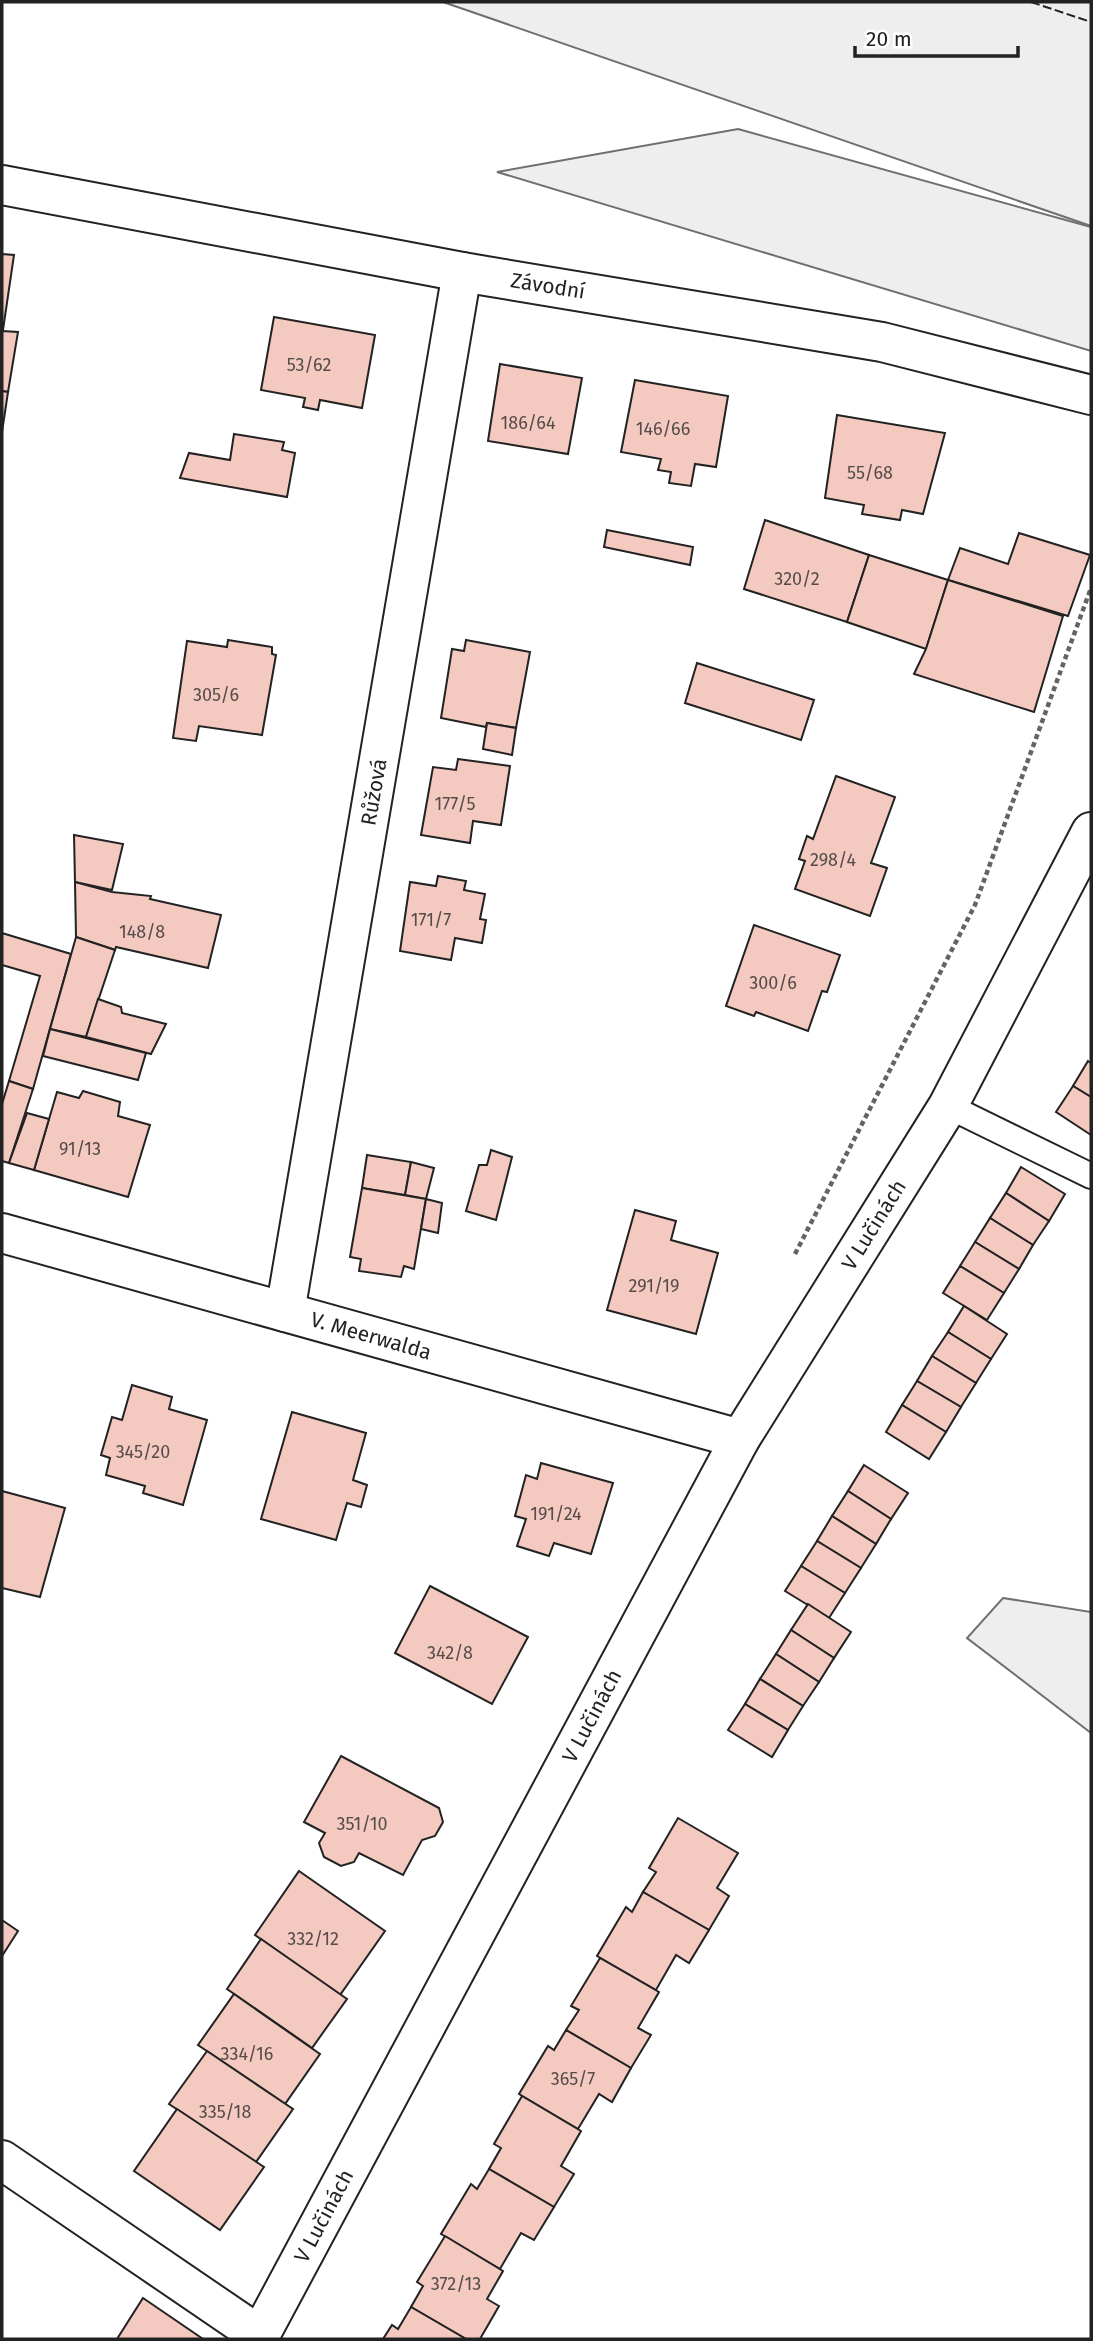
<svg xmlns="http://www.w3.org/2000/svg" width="1093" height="2341" viewBox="0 0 1093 2341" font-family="'Fira Sans',sans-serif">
	<rect width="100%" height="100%" fill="#fff"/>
	<g fill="#eee" stroke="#6f6f6f" stroke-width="2">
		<path d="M443 2H1091V226Z"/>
		<path d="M738 129 1091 227V351L497 172Z"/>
		<path d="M1003 1598 1091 1612V1733L967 1638Z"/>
	</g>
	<g fill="#f3c9c0" stroke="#222" stroke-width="2">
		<path d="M2 254 14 255 3 330H2Z"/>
		<path d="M274 317 375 335 362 408 320 400 318 410 303 407 305 398 261 390Z"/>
		<path d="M2 331 18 332 8 392 2 391Z"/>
		<path d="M500 364 582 378 568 454 488 441Z"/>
		<path d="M635 380 728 396 716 467 695 464 691 486 669 483 671 472 658 470 661 459 621 452Z"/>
		<path d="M2 391 8 392 2 432Z"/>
		<path d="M837 415 945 433 923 514 902 510 900 520 862 514 864 505 825 498Z"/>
		<path d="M234 434 284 442 282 450 295 453 287 497 180 478 189 453 230 460Z"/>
		<path d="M765 520 869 555 847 622 744 589Z"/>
		<path d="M607 530 693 547 690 565 604 547Z"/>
		<path d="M1019 533 1090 555 1068 616 948 580 960 548 1008 564Z"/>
		<path d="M869 555 948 580 926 649 847 622Z"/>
		<path d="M948 580 1063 616 1034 712 914 674 926 649Z"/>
		<path d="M228 640 272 647V654L276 655 262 735 199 726 196 741 173 738 187 641 227 647Z"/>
		<path d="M466 640 530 652 516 728 487 723 486 727 441 718 452 649 464 651Z"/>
		<path d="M697 663 814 700 801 740 685 703Z"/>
		<path d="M487 723 516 728 512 755 483 749Z"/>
		<path d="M458 759 510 766 501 825 473 821 470 843 421 835 433 767 456 770Z"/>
		<path d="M836 776 895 797 871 863 887 868 870 916 795 889 805 861 799 859 807 836 813 839Z"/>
		<path d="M74 835 123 844 112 890 75 882Z"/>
		<path d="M438 876 466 881 464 890 485 894 480 919 486 920 482 943 455 938 451 960 400 951 410 882 436 886Z"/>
		<path d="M75 882 112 892 151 896 150 899 221 915 208 968 116 947 115 950 76 937Z"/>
		<path d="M754 925 840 955 827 992 822 991 808 1031 756 1012 754 1016 726 1006Z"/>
		<path d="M2 933 71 954 33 1089 9 1081 40 976 2 965Z"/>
		<path d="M76 937 115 950 86 1037 50 1029Z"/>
		<path d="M98 999 121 1007 122 1013 166 1024 151 1054 86 1037Z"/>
		<path d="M50 1029 146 1053 138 1080 43 1056Z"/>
		<path d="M1088 1061 1091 1063V1097L1073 1086Z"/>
		<path d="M9 1081 33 1089 9 1163 2 1161V1104Z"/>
		<path d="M1073 1086 1091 1097V1135L1056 1112Z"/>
		<path d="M83 1091 120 1102 118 1116 150 1125 128 1197 34 1170 57 1092 79 1098Z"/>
		<path d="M27 1113 49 1119 34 1170 9 1163Z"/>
		<path d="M491 1150 512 1157 496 1220 466 1211 479 1165H487Z"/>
		<path d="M367 1155 411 1162 405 1195 362 1188Z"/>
		<path d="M411 1162 434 1168 426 1199 405 1195Z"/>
		<path d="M1021 1167 1065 1194 1049 1221 1006 1193Z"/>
		<path d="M362 1188 426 1199 414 1269 404 1266 401 1277 359 1271 361 1259 350 1257Z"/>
		<path d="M1006 1193 1049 1221 1033 1245 990 1218Z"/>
		<path d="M426 1199 442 1203 438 1233 421 1229Z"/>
		<path d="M635 1210 676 1221 671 1240 718 1253 696 1334 607 1310Z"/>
		<path d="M990 1218 1033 1245 1019 1269 975 1242Z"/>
		<path d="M975 1242 1019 1269 1004 1293 960 1266Z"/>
		<path d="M960 1266 1004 1293 987 1320 943 1293Z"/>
		<path d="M964 1306 1007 1334 991 1359 948 1332Z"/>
		<path d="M948 1332 991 1359 976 1383 932 1356Z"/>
		<path d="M932 1356 976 1383 961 1407 917 1381Z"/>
		<path d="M917 1381 961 1407 946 1432 902 1405Z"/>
		<path d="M132 1385 172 1397 169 1409 207 1420 183 1505 143 1493 145 1486 106 1475 110 1458 101 1455 112 1417 122 1420Z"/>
		<path d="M902 1405 946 1432 929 1459 886 1432Z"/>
		<path d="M292 1412 366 1433 353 1480 367 1485 361 1507 347 1503 336 1540 261 1519Z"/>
		<path d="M541 1463 613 1483 591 1554 554 1543 549 1556 517 1546 526 1519 515 1516 526 1475 537 1479Z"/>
		<path d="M864 1465 908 1493 891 1519 848 1491Z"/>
		<path d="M2 1491 65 1508 40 1597 2 1588Z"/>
		<path d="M848 1491 891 1519 876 1544 832 1516Z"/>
		<path d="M832 1516 876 1544 861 1568 817 1541Z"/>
		<path d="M817 1541 861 1568 845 1593 801 1566Z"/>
		<path d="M801 1566 845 1593 829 1618 785 1591Z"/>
		<path d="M430 1586 528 1637 492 1704 395 1653Z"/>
		<path d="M808 1604 851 1632 834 1658 791 1630Z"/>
		<path d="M791 1630 834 1658 819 1682 776 1654Z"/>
		<path d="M776 1654 819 1682 803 1706 760 1679Z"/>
		<path d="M760 1679 803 1706 788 1730 745 1704Z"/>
		<path d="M745 1704 788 1730 772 1757 728 1730Z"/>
		<path d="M341 1756 439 1808 443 1822 435 1836 422 1840 403 1875 359 1853 354 1862 341 1866 324 1857 319 1843 325 1833 304 1822Z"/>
		<path d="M678 1818 738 1853 717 1888 729 1896 709 1930 643 1892 656 1872 649 1868Z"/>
		<path d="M299 1871 385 1931 340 1995 255 1935Z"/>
		<path d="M643 1892 709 1930 689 1963 676 1955 656 1990 597 1956 626 1907 632 1912Z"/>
		<path d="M2 1920 18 1931 2 1956Z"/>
		<path d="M261 1939 347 1999 312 2048 227 1989Z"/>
		<path d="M600 1958 659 1992 638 2028 651 2035 631 2068 566 2030 579 2010 571 2006Z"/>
		<path d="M234 1994 320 2054 285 2104 198 2045Z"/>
		<path d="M566 2030 631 2068 612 2102 599 2094 578 2129 519 2094 548 2046 554 2050Z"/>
		<path d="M207 2051 293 2109 256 2162 169 2104Z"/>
		<path d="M522 2096 581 2131 561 2166 574 2174 554 2207 489 2169 501 2148 494 2144Z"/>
		<path d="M177 2109 264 2167 220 2230 134 2171Z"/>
		<path d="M489 2169 554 2207 534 2240 521 2233 500 2269 441 2234 471 2184 477 2189Z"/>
		<path d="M445 2236 503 2271 487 2299 499 2306 480 2339H466L411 2307 423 2286 417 2282Z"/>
		<path d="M143 2298 203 2339H117Z"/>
		<path d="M411 2307 466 2339H383L392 2325 398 2329Z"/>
	</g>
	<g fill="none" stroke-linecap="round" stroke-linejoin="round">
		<g stroke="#222" stroke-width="28">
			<path id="lane" d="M948 1106 1091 1176"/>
		</g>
		<g stroke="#222" stroke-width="42">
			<g id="street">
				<path d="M2 1233 740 1439"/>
				<path d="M285 1312 462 272"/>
				<path d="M2 2160 260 2336"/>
				<path d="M258 2339 740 1439 948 1106 1091 832"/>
			</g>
		</g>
		<g stroke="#222" stroke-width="42">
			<path id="secondary" d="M2 185 462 272 882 342 1091 395"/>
		</g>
		<path stroke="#646464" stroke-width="4.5" stroke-dasharray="5 3.5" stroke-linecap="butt" d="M795 1254 975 905 1091 588"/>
		<use href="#lane" stroke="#fff" stroke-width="24"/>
		<use href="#street" stroke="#fff" stroke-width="38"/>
		<use href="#secondary" stroke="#fff" stroke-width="38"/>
		<path stroke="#222" stroke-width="2" stroke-dasharray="9 3.5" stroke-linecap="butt" d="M1031 2 1091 22"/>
	</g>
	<g text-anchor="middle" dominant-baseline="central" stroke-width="5" stroke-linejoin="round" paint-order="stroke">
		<g font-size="18" fill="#564c4a">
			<text x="309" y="365">53/62</text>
			<text x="528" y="423">186/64</text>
			<text x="663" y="429">146/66</text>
			<text x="870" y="473">55/68</text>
			<text x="797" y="579">320/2</text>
			<text x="216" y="695">305/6</text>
			<text x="455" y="804">177/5</text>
			<text x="833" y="860">298/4</text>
			<text x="431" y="920">171/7</text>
			<text x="142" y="932">148/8</text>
			<text x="773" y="983">300/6</text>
			<text x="80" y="1149">91/13</text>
			<text x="654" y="1286">291/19</text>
			<text x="143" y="1452">345/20</text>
			<text x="556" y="1514">191/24</text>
			<text x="450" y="1653">342/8</text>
			<text x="362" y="1824">351/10</text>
			<text x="313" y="1939">332/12</text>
			<text x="247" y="2054">334/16</text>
			<text x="573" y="2079">365/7</text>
			<text x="225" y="2112">335/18</text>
			<text x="456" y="2284">372/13</text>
		</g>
		<g font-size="21" fill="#222" stroke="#fff">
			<text transform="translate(548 286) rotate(9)">Závodní</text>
			<text transform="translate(374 792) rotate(-80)">Růžová</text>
			<text transform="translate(874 1225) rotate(-58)">V Lučinách</text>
			<text transform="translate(371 1336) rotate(16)">V. Meerwalda</text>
			<text transform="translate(592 1716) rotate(-62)">V Lučinách</text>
			<text transform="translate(324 2216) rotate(-62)">V Lučinách</text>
		</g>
	</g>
	<rect width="1093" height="2341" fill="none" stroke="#222222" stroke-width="7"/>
	<path d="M855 46v10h163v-10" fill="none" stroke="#222222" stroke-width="3.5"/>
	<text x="866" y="46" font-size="21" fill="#222222" stroke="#ffffff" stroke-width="5" paint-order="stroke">20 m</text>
</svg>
